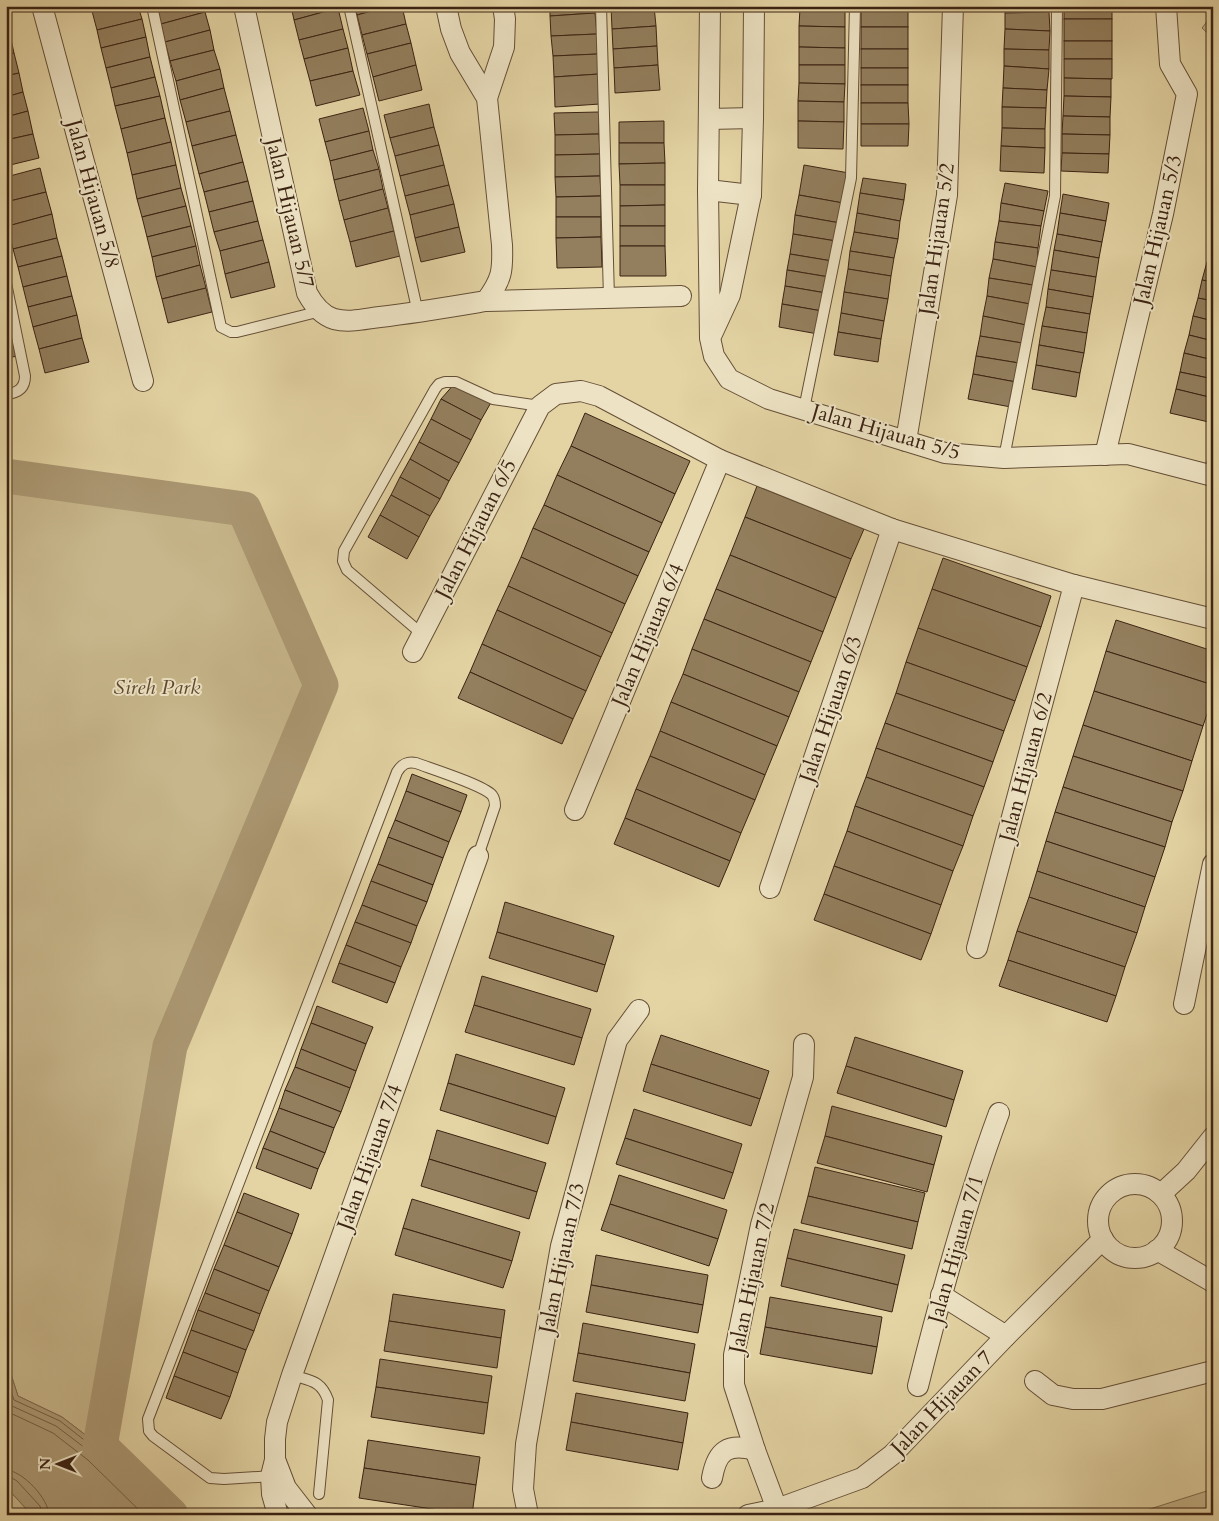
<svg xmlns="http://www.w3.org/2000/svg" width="1219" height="1521" viewBox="0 0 1219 1521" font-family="Cardo,serif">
	<rect width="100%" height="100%" fill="#e4d4a4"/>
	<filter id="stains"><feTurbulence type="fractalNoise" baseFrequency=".004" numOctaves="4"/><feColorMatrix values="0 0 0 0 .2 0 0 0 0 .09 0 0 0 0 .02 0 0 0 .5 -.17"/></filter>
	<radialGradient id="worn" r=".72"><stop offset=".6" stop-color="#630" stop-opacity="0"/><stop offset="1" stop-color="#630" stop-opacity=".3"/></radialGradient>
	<g fill="#c7b68b" stroke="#816c4f">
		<path d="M1213 14V38L1202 28Z"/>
		<path d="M6 476 244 509 321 685 170 1046 100 1446 62 1417 18 1396 6 1359Z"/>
		<path d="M6 1487 32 1515H6Z"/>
		<path d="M1213 1489V1515H1131Z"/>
	</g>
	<path fill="#ab9873" stroke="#7e694d" d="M6 1359 18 1396 62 1417 100 1446 171 1515H32L6 1487Z"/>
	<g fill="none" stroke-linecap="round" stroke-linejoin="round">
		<g stroke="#735e43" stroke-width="1">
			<path d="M6 1376 14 1400 60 1421 97 1450 164 1515"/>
			<path d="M6 1397 12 1406 56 1426 93 1454 155 1515"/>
			<path d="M6 1411 53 1433 88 1460 144 1515"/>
			<path d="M6 1470C22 1470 49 1499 49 1515"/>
			<path d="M6 1477 12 1478 17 1481 40 1506 42 1515"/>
		</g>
		<path stroke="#ab9873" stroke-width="35" d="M6 476 244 509 321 685 170 1046 100 1446 171 1515"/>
	</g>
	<g fill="#937f5e" stroke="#3b2313">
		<path d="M91 6H111L92 11Z"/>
		<path d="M111 6H138L142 19 97 30 92 11Z"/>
		<path d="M156 6H204L205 12 161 24Z"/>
		<path d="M291 6H337L338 8 294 20Z"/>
		<path d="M355 6H390L357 15Z"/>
		<path d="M390 6H402L406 24 362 35 357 15Z"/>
		<path d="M550 6H595V13L550 16Z"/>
		<path d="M631 6H654L656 26 612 29 611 7Z"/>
		<rect x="800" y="6" width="45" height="2"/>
		<rect x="861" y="6" width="47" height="2"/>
		<path d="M1005 6H1048L1049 12 1005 13Z"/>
		<rect x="1064" y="6" width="48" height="13"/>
		<path d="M338 8 343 29 299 40 294 20Z"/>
		<path d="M800 8H845V27L799 26Z"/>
		<rect x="861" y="8" width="47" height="19"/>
		<path d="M205 12 210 30 165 42 161 24Z"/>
		<path d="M1049 12 1050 31 1005 29V13Z"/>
		<path d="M595 13 597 34 551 36 550 16Z"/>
		<path d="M142 19 146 37 101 48 97 30Z"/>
		<rect x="1064" y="19" width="48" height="22"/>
		<path d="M6 20 10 35 6 36Z"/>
		<path d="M406 24 411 43 367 54 362 35Z"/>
		<path d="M656 26 657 46 613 49 612 29Z"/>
		<path d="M799 26 845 27V48L799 47Z"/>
		<rect x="861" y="27" width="47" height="22"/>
		<path d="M343 29 348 48 304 59 299 40Z"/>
		<path d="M1005 29 1050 31 1049 50 1004 49Z"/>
		<path d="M210 30 214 50 170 61 165 42Z"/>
		<path d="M597 34 598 54 553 56 551 36Z"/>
		<path d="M10 35 14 53 6 55V36Z"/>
		<path d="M146 37 150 57 106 68 101 48Z"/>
		<rect x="1064" y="41" width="48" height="18"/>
		<path d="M411 43 416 65 373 77 367 54Z"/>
		<path d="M657 46 658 65 614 68 613 49Z"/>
		<path d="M799 47 845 48V65H799Z"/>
		<path d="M348 48 353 71 310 81 304 59Z"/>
		<rect x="861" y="49" width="47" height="19"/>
		<path d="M1004 49 1049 50V69L1004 66Z"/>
		<path d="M214 50 220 69 176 81 170 61Z"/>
		<path d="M14 53 19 73 6 76V55Z"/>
		<path d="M598 54 599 74 554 77 553 56Z"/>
		<path d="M150 57 155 77 111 88 106 68Z"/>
		<path d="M1064 59H1112V79L1064 78Z"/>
		<path d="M416 65 422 90 379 101 373 77Z"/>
		<path d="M658 65 660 90 615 93 614 68Z"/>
		<path d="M799 65H845V84L799 83Z"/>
		<path d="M1004 66 1049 69 1047 90 1003 88Z"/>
		<rect x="861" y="68" width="47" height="17"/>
		<path d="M220 69 224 88 180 100 176 81Z"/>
		<path d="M353 71 360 95 316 106 310 81Z"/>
		<path d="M19 73 23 92 6 97V76Z"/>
		<path d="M599 74 600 104 555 107 554 77Z"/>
		<path d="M155 77 160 96 115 106 111 88Z"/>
		<path d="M1064 78 1111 79V97L1064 96Z"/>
		<path d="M799 83 845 84 844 102 798 101Z"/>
		<rect x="861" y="85" width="47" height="18"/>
		<path d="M224 88 230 111 186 122 180 100Z"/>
		<path d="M1003 88 1047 90 1046 108 1002 107Z"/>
		<path d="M23 92 28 111 6 117V97Z"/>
		<path d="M160 96 165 118 121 129 115 106Z"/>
		<path d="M1064 96 1111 97 1110 117 1063 116Z"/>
		<path d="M798 101 844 102V122L798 121Z"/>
		<path d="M861 103H908L909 124H861Z"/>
		<path d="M429 104 434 127 390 138 384 115Z"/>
		<path d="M1002 107 1046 108 1045 129 1002 128Z"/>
		<path d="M363 108 369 131 325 142 319 119Z"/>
		<path d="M28 111 33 134 6 140V117Z"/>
		<path d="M230 111 236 135 192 146 186 122Z"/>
		<path d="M599 112V134L555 135 554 113Z"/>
		<path d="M1063 116 1110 117V135L1062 134Z"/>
		<path d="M165 118 171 142 127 153 121 129Z"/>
		<path d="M664 121V143H619V122Z"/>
		<path d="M798 121 844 122 843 149 798 148Z"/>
		<path d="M861 124H909L908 146H861Z"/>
		<path d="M434 127 439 145 395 156 390 138Z"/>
		<path d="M1002 128 1045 129V148L1001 146Z"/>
		<path d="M369 131 373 150 330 161 325 142Z"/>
		<path d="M33 134 39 158 6 166V140Z"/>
		<path d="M599 134 600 154 555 155V135Z"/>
		<path d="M1062 134 1110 135 1109 154 1062 153Z"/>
		<path d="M236 135 243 162 199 174 192 146Z"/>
		<path d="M171 142 176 165 132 175 127 153Z"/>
		<path d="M619 143H664L665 163 619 164Z"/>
		<path d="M439 145 444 165 400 176 395 156Z"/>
		<path d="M1001 146 1045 148 1044 173 1000 171Z"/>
		<path d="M373 150 379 169 334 180 330 161Z"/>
		<path d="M1062 153 1109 154 1108 173 1061 171Z"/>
		<path d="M600 154V176L555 177V155Z"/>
		<path d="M243 162 248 181 204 192 199 174Z"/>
		<path d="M665 163V185H620L619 164Z"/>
		<path d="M176 165 181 188 137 199 132 175Z"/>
		<path d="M444 165 449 185 405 196 400 176Z"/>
		<path d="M804 165 849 173 843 203 799 195Z"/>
		<path d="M40 168 46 192 6 202V177Z"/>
		<path d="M379 169 383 189 339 201 334 180Z"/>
		<path d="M600 176 601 196 556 197 555 177Z"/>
		<path d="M863 178 906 184 904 200 860 193Z"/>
		<path d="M248 181 253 201 209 212 204 192Z"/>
		<path d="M1005 183 1048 191 1044 211 1001 203Z"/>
		<path d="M449 185 454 204 410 215 405 196Z"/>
		<path d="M620 185H665V205L620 206Z"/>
		<path d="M181 188 186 206 142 217 137 199Z"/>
		<path d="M383 189 388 208 344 220 339 201Z"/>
		<path d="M46 192 52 214 8 226 6 202Z"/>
		<path d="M860 193 904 200 900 221 857 213Z"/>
		<path d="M1063 194 1109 203 1106 221 1060 213Z"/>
		<path d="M799 195 843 203 840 223 795 215Z"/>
		<path d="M601 196V217H556V197Z"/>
		<path d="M253 201 258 221 214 232 209 212Z"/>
		<path d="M1001 203 1044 211 1041 226 999 221Z"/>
		<path d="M454 204 459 227 415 238 410 215Z"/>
		<path d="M665 205V226H620V206Z"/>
		<path d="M186 206 191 226 147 237 142 217Z"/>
		<path d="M388 208 394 231 350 242 344 220Z"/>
		<path d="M857 213 900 221 898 239 854 232Z"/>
		<path d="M1060 213 1106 221 1102 242 1057 234Z"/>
		<path d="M52 214 57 238 13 249 8 226Z"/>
		<path d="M795 215 840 223 836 241 793 234Z"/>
		<path d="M556 217H601V237L556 238Z"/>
		<path d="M258 221 263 240 220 251 214 232Z"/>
		<path d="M999 221 1041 226 1038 248 995 242Z"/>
		<path d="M191 226 196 246 152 257 147 237Z"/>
		<rect x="620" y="226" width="45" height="20"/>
		<path d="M459 227 465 252 421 262 415 238Z"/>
		<path d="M394 231 400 256 356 267 350 242Z"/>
		<path d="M854 232 898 239 894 258 850 251Z"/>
		<path d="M793 234 836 241 832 261 790 254Z"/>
		<path d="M1057 234 1102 242 1099 258 1054 250Z"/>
		<path d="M601 237 602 267 557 268 556 238Z"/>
		<path d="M57 238 62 256 18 267 13 249Z"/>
		<path d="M263 240 269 262 225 274 220 251Z"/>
		<path d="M995 242 1038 248 1037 267 993 259Z"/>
		<path d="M196 246 200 265 156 277 152 257Z"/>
		<path d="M620 246H665L666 276H620Z"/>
		<path d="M1054 250 1099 258 1096 277 1051 270Z"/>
		<path d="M850 251 894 258 891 276 848 269Z"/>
		<path d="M790 254 832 261 829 277 787 270Z"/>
		<path d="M62 256 67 276 23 287 18 267Z"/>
		<path d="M993 259 1037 267 1033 285 989 278Z"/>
		<path d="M269 262 275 287 231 298 225 274Z"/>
		<path d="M1207 262 1213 263V282L1202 280Z"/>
		<path d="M200 265 206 288 162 299 156 277Z"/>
		<path d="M848 269 891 276 888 299 844 292Z"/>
		<path d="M787 270 829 277 826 293 785 286Z"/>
		<path d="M1051 270 1096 277 1093 297 1048 289Z"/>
		<path d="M67 276 72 296 28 307 23 287Z"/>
		<path d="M989 278 1033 285 1030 304 987 296Z"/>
		<path d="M1202 280 1213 282V301L1198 298Z"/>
		<path d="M785 286 826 293 822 311 782 304Z"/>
		<path d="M206 288 212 312 168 323 162 299Z"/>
		<path d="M1048 289 1093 297 1090 314 1046 307Z"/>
		<path d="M844 292 888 299 884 321 841 313Z"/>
		<path d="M72 296 77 315 33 327 28 307Z"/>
		<path d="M987 296 1030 304 1026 325 983 316Z"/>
		<path d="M1198 298 1213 301V321L1193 316Z"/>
		<path d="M782 304 822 311 818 334 779 327Z"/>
		<path d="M1046 307 1090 314 1087 333 1042 326Z"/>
		<path d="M841 313 884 321 881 339 838 332Z"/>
		<path d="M9 314 13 334 6 335V315Z"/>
		<path d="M77 315 82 338 39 349 33 327Z"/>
		<path d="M983 316 1026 325 1022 343 980 336Z"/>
		<path d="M1193 316 1213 321V341L1189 335Z"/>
		<path d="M1042 326 1087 333 1084 353 1039 345Z"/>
		<path d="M838 332 881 339 878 362 834 355Z"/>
		<path d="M13 334 18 356 6 358V335Z"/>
		<path d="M1189 335 1213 341V360L1184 353Z"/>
		<path d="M980 336 1022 343 1019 363 976 356Z"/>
		<path d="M82 338 89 362 45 373 39 349Z"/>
		<path d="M1039 345 1084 353 1080 373 1036 365Z"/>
		<path d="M1184 353 1213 360V379L1180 372Z"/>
		<path d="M976 356 1019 363 1016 382 973 374Z"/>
		<path d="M1036 365 1080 373 1076 397 1032 389Z"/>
		<path d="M1180 372 1213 379V398L1176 389Z"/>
		<path d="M973 374 1016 382 1011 407 968 399Z"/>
		<path d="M456 382 493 399 481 420 441 399Z"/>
		<path d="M1176 389 1213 398V423L1170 413Z"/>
		<path d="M441 399 481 420 471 440 431 419Z"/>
		<path d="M585 413 690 461 675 494 571 446Z"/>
		<path d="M431 419 471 440 459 463 419 442Z"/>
		<path d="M419 442 459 463 449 481 410 459Z"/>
		<path d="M571 446 675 494 662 523 557 475Z"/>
		<path d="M410 459 449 481 440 499 400 477Z"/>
		<path d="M557 475 662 523 649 552 544 505Z"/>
		<path d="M400 477 440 499 430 516 391 495Z"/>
		<path d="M757 486 864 529 851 559 745 517Z"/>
		<path d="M391 495 430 516 419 537 380 515Z"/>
		<path d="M544 505 649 552 638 576 533 528Z"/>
		<path d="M380 515 419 537 407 559 368 537Z"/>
		<path d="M745 517 851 559 836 598 730 555Z"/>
		<path d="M533 528 638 576 625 604 521 557Z"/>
		<path d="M730 555 836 598 823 632 716 589Z"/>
		<path d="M521 557 625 604 612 633 508 586Z"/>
		<path d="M943 558 1051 596 1041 627 932 589Z"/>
		<path d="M508 586 612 633 601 657 497 610Z"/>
		<path d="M716 589 823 632 811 662 704 619Z"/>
		<path d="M932 589 1041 627 1027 667 918 628Z"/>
		<path d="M497 610 601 657 586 691 482 644Z"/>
		<path d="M704 619 811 662 799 692 692 649Z"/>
		<path d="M1116 620 1213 651V685L1106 651Z"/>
		<path d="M918 628 1027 667 1015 701 906 662Z"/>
		<path d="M482 644 586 691 573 719 470 672Z"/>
		<path d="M692 649 799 692 789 717 683 674Z"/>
		<path d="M1106 651 1213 685V696L1203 726 1094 691Z"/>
		<path d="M906 662 1015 701 1004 731 896 693Z"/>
		<path d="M470 672 573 719 562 744 458 698Z"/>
		<path d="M683 674 789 717 777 746 671 702Z"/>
		<path d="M1094 691 1203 726 1192 761 1083 725Z"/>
		<path d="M896 693 1004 731 993 762 885 723Z"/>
		<path d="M671 702 777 746 765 775 660 731Z"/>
		<path d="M885 723 993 762 984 787 876 748Z"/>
		<path d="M1083 725 1192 761 1183 791 1073 756Z"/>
		<path d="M660 731 765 775 755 800 650 756Z"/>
		<path d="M876 748 984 787 973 816 866 777Z"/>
		<path d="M650 756 755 800 741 833 636 789Z"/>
		<path d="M1073 756 1183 791 1172 822 1063 787Z"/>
		<path d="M412 774 467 795 461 812 406 791Z"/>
		<path d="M866 777 973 816 963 846 855 806Z"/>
		<path d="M1063 787 1172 822 1165 847 1055 812Z"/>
		<path d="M636 789 741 833 730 861 625 818Z"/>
		<path d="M406 791 461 812 449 842 395 820Z"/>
		<path d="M855 806 963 846 953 871 847 831Z"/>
		<path d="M1055 812 1165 847 1155 877 1046 841Z"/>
		<path d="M625 818 730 861 719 887 614 844Z"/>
		<path d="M395 820 449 842 443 858 388 837Z"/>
		<path d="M847 831 953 871 941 905 834 866Z"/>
		<path d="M388 837 443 858 433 885 378 864Z"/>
		<path d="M1046 841 1155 877 1145 907 1037 871Z"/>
		<path d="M378 864 433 885 427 902 371 881Z"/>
		<path d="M834 866 941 905 931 934 824 894Z"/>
		<path d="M1037 871 1145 907 1137 933 1029 897Z"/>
		<path d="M371 881 427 902 417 926 362 905Z"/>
		<path d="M824 894 931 934 921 960 814 920Z"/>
		<path d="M1029 897 1137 933 1125 967 1017 931Z"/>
		<path d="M505 902 614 936 605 965 497 932Z"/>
		<path d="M362 905 417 926 411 943 355 922Z"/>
		<path d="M355 922 411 943 401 967 346 945Z"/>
		<path d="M1017 931 1125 967 1116 996 1008 960Z"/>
		<path d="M497 932 605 965 597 992 489 958Z"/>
		<path d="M346 945 401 967 395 983 339 963Z"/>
		<path d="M1008 960 1116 996 1107 1022 999 986Z"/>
		<path d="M339 963 395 983 387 1003 332 982Z"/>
		<path d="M482 976 591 1009 582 1038 474 1005Z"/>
		<path d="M474 1005 582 1038 574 1065 465 1032Z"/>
		<path d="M317 1006 373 1027 366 1044 311 1023Z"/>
		<path d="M311 1023 366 1044 356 1071 301 1049Z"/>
		<path d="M661 1035 769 1071 760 1099 651 1064Z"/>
		<path d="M855 1037 963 1071 954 1100 846 1066Z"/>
		<path d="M301 1049 356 1071 350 1088 295 1067Z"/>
		<path d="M456 1054 565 1088 556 1117 448 1083Z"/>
		<path d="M651 1064 760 1099 751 1126 643 1091Z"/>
		<path d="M846 1066 954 1100 946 1127 837 1093Z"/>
		<path d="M295 1067 350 1088 341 1112 285 1090Z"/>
		<path d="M448 1083 556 1117 548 1144 440 1110Z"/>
		<path d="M285 1090 341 1112 334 1128 279 1108Z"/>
		<path d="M832 1106 942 1136 934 1165 825 1136Z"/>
		<path d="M279 1108 334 1128 325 1153 270 1131Z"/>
		<path d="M634 1109 742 1144 733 1173 625 1138Z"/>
		<path d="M437 1130 546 1163 537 1192 429 1159Z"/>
		<path d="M270 1131 325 1153 318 1169 263 1148Z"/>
		<path d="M825 1136 934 1165 927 1192 817 1163Z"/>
		<path d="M625 1138 733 1173 724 1199 616 1164Z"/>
		<path d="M263 1148 318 1169 311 1189 256 1168Z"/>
		<path d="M429 1159 537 1192 529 1219 421 1186Z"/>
		<path d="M815 1167 925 1193 918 1222 808 1196Z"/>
		<path d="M619 1175 727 1210 718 1239 610 1204Z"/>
		<path d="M244 1193 299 1214 292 1234 237 1212Z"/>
		<path d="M808 1196 918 1222 912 1249 801 1223Z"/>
		<path d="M412 1199 520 1232 512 1261 403 1228Z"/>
		<path d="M610 1204 718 1239 709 1266 601 1230Z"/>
		<path d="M237 1212 292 1234 279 1267 224 1245Z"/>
		<path d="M403 1228 512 1261 503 1288 395 1255Z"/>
		<path d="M794 1229 905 1255 898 1285 787 1258Z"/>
		<path d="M224 1245 279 1267 269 1291 214 1269Z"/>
		<path d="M596 1255 708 1275 703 1305 591 1285Z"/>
		<path d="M787 1258 898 1285 892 1312 781 1286Z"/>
		<path d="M214 1269 269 1291 260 1314 205 1293Z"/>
		<path d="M591 1285 703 1305 698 1333 586 1312Z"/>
		<path d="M205 1293 260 1314 254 1331 198 1310Z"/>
		<path d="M393 1294 505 1310 501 1338 389 1321Z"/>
		<path d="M770 1297 882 1317 877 1347 765 1327Z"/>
		<path d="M198 1310 254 1331 246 1350 191 1330Z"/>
		<path d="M389 1321 501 1338 497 1368 384 1351Z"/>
		<path d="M583 1323 695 1344 690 1373 578 1353Z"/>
		<path d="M765 1327 877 1347 872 1374 760 1354Z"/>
		<path d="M191 1330 246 1350 238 1373 183 1352Z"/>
		<path d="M183 1352 238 1373 230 1397 174 1376Z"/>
		<path d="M578 1353 690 1373 685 1401 573 1381Z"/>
		<path d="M380 1359 492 1376 488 1403 376 1387Z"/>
		<path d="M174 1376 230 1397 221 1419 166 1398Z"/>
		<path d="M376 1387 488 1403 484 1434 371 1417Z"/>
		<path d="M576 1393 688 1413 683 1443 571 1422Z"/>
		<path d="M571 1422 683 1443 678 1470 566 1450Z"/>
		<path d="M368 1440 480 1457 476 1485 364 1468Z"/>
		<path d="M364 1468 476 1485 472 1515 359 1498Z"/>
	</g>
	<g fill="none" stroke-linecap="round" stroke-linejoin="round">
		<g stroke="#654f37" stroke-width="12">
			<g id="lane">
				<path d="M152 6 221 327 231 332H237L321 311"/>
				<path d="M349 6 418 313"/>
				<path d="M601 6 609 298"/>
				<path d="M6 283 25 376C25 388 18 393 6 394"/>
				<path d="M804 409 851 178 855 6"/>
				<path d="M1004 458 1055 196 1057 6"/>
				<path d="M1209 475 1213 460"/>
				<path d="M422 634 347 570 343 561 344 551 435 389 439 384 445 382H456L493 399 540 406"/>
				<path d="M292 1375C310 1381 321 1380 328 1400L319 1494"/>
				<path d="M273 1476 224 1479 210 1478 153 1436 149 1431 148 1419 397 772C402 764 407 761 416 763 432 769 483 785 492 795 495 799 495 802 495 806L478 856"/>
			</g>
		</g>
		<g stroke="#654f37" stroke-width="22">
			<g id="street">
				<path d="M42 6 143 381"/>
				<path d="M244 6 307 293C313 304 321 315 334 319 349 323 364 319 380 317 415 313 450 307 486 301 502 279 503 271 502 245L487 98 460 53 451 29 446 6"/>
				<path d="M710 6 708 190 710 338 714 356 729 379 769 399 945 453 1004 458 1128 454 1213 476"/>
				<path d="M487 98 504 47 505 19 503 6"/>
				<path d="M709 119 753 118"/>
				<path d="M708 190 751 195"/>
				<path d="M486 301 681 296"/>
				<path d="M712 334 730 295 751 195 753 118 754 6"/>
				<path d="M906 441 947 195 953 6"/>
				<path d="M1105 455 1163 214 1187 94 1170 64 1166 6"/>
				<path d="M413 652 540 406 556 394 581 391 599 396 720 460 892 529 1074 585 1213 619"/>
				<path d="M575 810 720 460"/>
				<path d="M770 888 892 529"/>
				<path d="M977 948 1074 585"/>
				<path d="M1184 1004 1213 864"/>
				<circle cx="1135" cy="1221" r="37"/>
				<path d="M1161 1194 1186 1171 1213 1137"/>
				<path d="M1157 1250 1213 1282"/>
				<path d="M941 1295 1006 1336"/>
				<path d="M1035 1381 1053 1395 1073 1399H1102L1213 1371"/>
				<path d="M918 1386C941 1294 966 1202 999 1113"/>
				<path d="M276 1462 286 1488 307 1515"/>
				<path d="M712 1478C717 1450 728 1443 755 1450"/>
				<path d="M777 1509 755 1450 734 1385V1355L761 1225 803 1077 804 1044"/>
				<path d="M278 1515 272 1494 271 1476 275 1460V1439L277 1422 292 1375 478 856"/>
				<path d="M528 1515 523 1489 526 1444 561 1246 617 1040 639 1010"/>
				<path d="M748 1515 777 1509 862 1478 892 1455 1006 1336 1103 1239"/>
			</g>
		</g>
		<use href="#lane" stroke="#ede3c4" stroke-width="10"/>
		<use href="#street" stroke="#ede3c4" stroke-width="20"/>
	</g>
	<g text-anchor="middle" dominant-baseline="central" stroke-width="4" stroke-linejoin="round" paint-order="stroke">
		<g font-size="21" fill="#3b2313" stroke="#ede3c4">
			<text transform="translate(93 194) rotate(75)">Jalan Hijauan 5/8</text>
			<text transform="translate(290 213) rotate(77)">Jalan Hijauan 5/7</text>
			<text transform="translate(1158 230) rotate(-77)">Jalan Hijauan 5/3</text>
			<text transform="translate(937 239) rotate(-82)">Jalan Hijauan 5/2</text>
			<text transform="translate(886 432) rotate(16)">Jalan Hijauan 5/5</text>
			<text transform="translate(476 529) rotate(-63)">Jalan Hijauan 6/5</text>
			<text transform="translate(648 635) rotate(-67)">Jalan Hijauan 6/4</text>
			<text transform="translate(831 709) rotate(-71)">Jalan Hijauan 6/3</text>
			<text transform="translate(1026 767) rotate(-75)">Jalan Hijauan 6/2</text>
			<text transform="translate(370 1157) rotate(-70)">Jalan Hijauan 7/4</text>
			<text transform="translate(956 1249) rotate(-74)">Jalan Hijauan 7/1</text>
			<text transform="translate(562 1258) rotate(-78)">Jalan Hijauan 7/3</text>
			<text transform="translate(752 1278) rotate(-78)">Jalan Hijauan 7/2</text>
			<text transform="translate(942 1403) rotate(-46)">Jalan Hijauan 7</text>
		</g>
		<g font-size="21" font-style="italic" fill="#5e4831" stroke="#ede3c4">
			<text x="157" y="687">Sireh Park</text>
		</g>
	</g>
	<rect width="1219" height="1521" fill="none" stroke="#e4d4a4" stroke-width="25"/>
	<rect x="8" y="8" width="1204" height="1506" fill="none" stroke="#3b2313" stroke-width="2.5"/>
	<rect x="12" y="12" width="1194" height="1496" fill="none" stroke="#3b2313"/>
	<g transform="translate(58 1464) rotate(270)" stroke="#ede3c4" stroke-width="4" paint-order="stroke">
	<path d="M0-4L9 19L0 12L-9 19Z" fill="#3b2313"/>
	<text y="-8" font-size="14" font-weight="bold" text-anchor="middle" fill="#3b2313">N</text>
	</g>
	<rect width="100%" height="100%" filter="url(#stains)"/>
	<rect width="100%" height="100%" fill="url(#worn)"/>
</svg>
